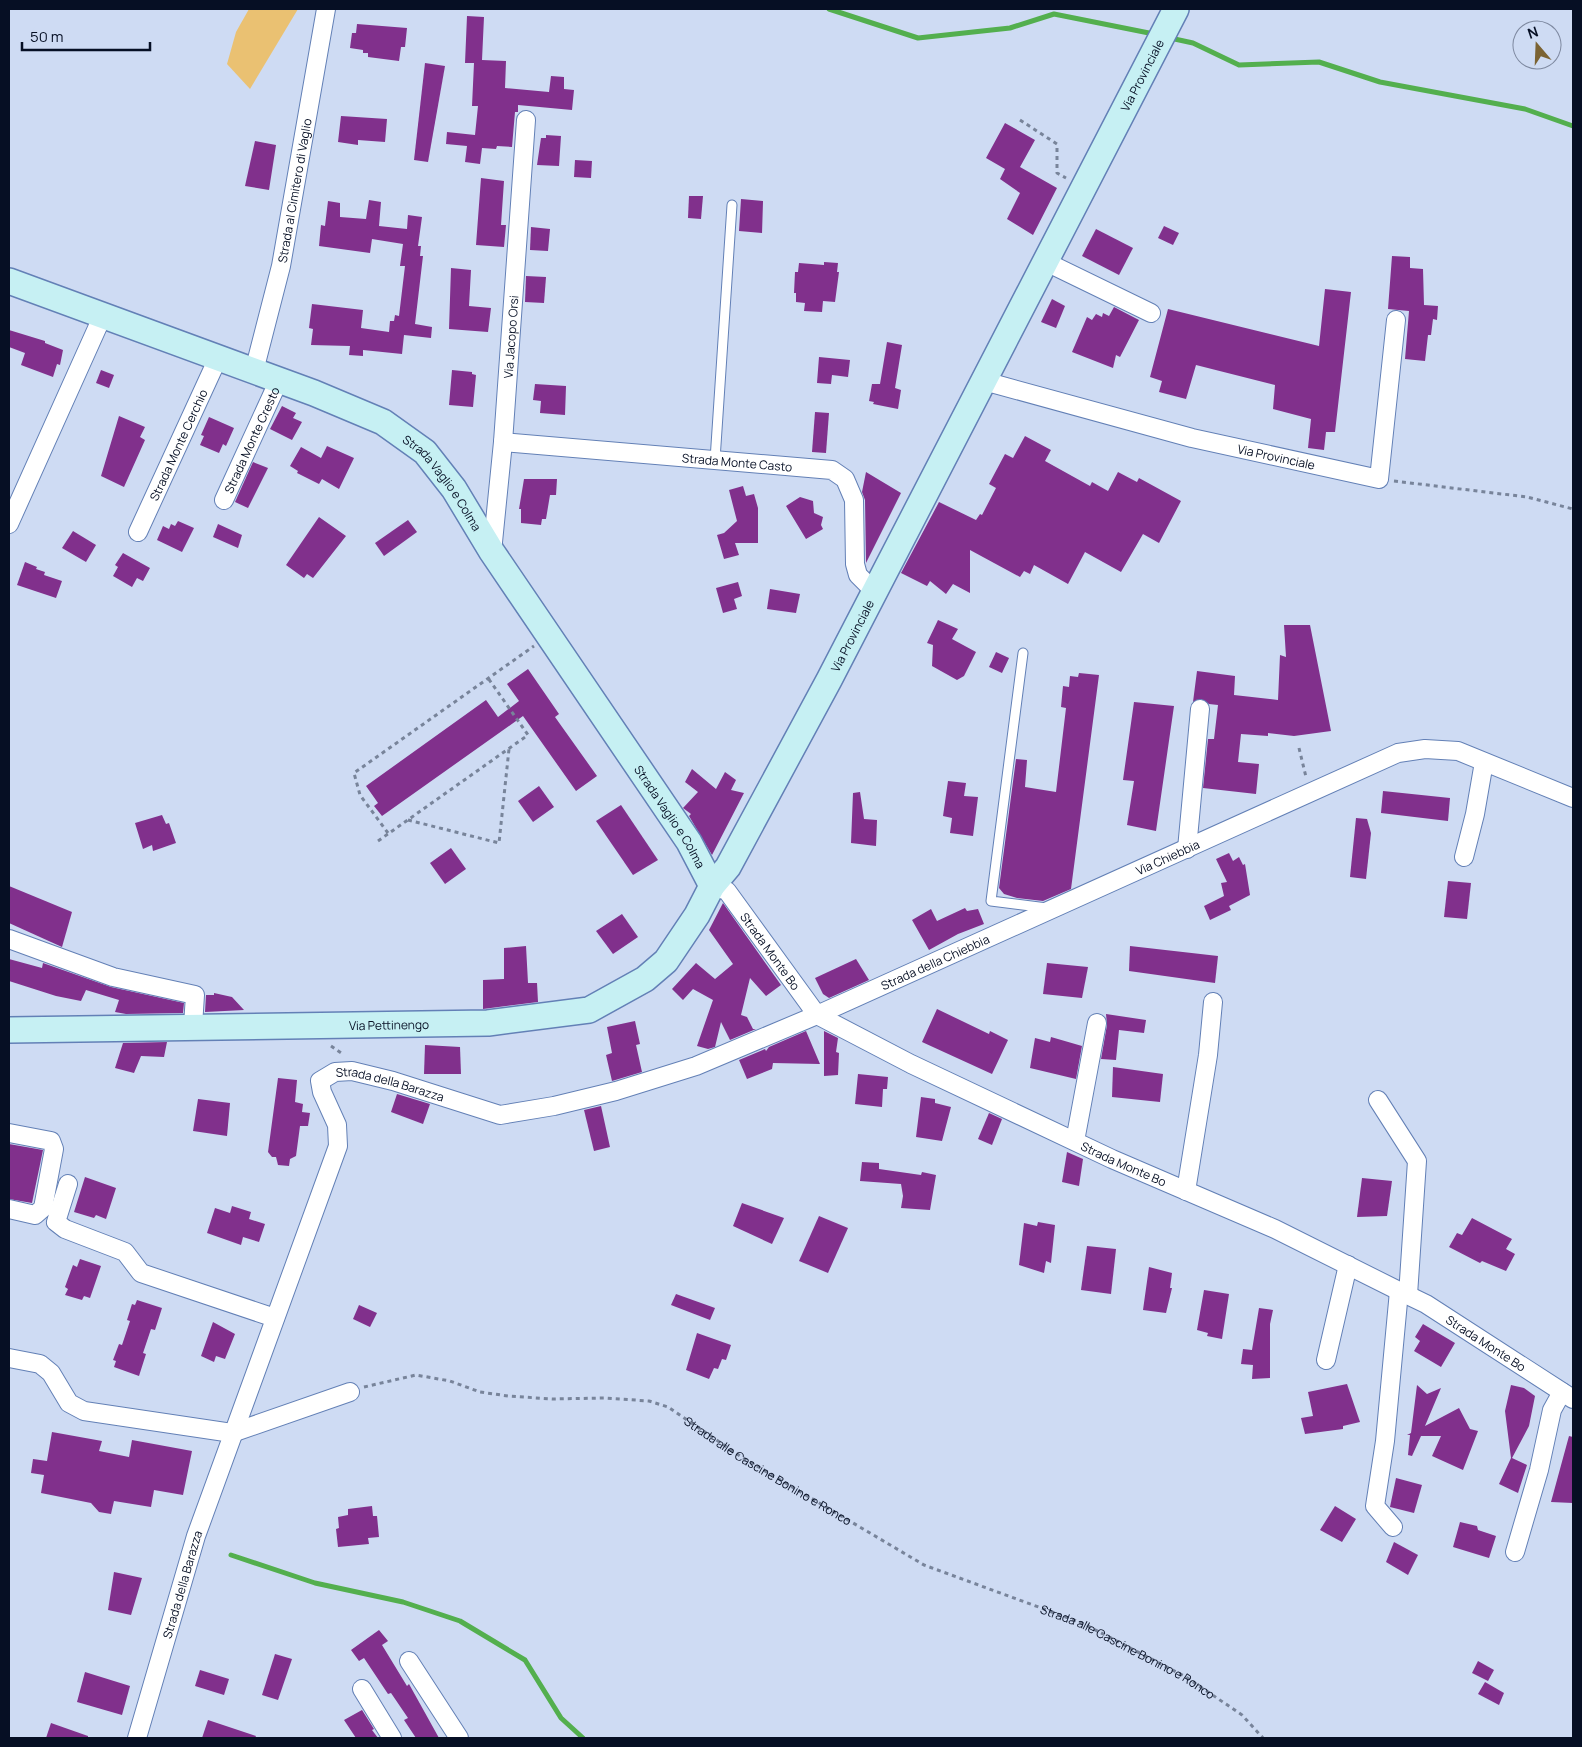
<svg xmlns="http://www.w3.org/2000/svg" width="1582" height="1747" viewBox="0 0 1582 1747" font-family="Manrope,sans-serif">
	<rect width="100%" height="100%" fill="#cedbf3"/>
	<path fill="#eac172" d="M249 9H298L250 89 227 64 236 32Z"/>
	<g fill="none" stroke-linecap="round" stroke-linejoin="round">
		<g stroke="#53af4e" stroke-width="5">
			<path d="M829 9 918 38 1010 28 1054 14 1154 34"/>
			<path d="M1170 38 1193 43 1239 65 1319 62 1380 82 1525 109 1573 126"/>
			<path d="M231 1555 315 1583 403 1602 460 1621 525 1660 561 1718 583 1738"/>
		</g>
	</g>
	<g fill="#81308c">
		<path d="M467 16 484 17 482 60 506 61 505 88 549 92 551 76 564 77V89L574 90 572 110 518 105V112H515L512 147 497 146 496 149 482 148 480 164 465 162 467 146 446 144 447 132 475 135 478 106H472L474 63H465Z"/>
		<path d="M357 24 407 28 405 47H401L399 61 368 57V53H363V50L350 48 352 33H356Z"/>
		<path d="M425 63 445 66 428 162 414 160Z"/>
		<path d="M341 116 387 119 385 142 358 140V145L338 142Z"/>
		<path d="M1005 123 1035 140 1020 167 1057 188 1033 235 1007 219 1020 193 1000 179 1005 169 986 158Z"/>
		<path d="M546 135 561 136 559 166 537 165 541 138H546Z"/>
		<path d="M255 141 276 145 269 190 245 186Z"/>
		<path d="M575 160 592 161 591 178 574 177Z"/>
		<path d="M481 178 504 181 501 225H506L504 247 476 245Z"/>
		<path d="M689 196H703L701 219 688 218Z"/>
		<path d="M741 199 763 201 762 233 739 231Z"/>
		<path d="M369 200 381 202 379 226 407 229 408 215 422 217 418 246H421L420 256H423L415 324 432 327 431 338 404 335 402 354 363 350V356L349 355 350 346 311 345 313 329 309 328 312 304 363 310 361 328 389 332 390 321H394L395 315 399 316 405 266H400L403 244 372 239 370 253 319 246 321 225 325 226 328 201 340 203V217L366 219Z"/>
		<path d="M1164 226 1179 233 1173 245 1158 238Z"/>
		<path d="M531 227 550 229 548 251 530 250Z"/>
		<path d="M1096 229 1133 248 1119 275 1082 256Z"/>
		<path d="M1392 256 1410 257V268L1423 269 1424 305 1438 306 1437 320 1433 319 1431 335H1428L1425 361 1405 359 1409 311 1388 309Z"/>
		<path d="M824 262 838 263 837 272H839L835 302 823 301 822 312 804 311 805 303 796 302V293H794L795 272H798L799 263 824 265Z"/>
		<path d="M451 268 471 270 469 306 491 308 488 332 449 329Z"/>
		<path d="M526 276 546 277 544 303 525 302Z"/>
		<path d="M1325 289 1351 292 1335 432H1326L1324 450 1308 448 1311 419 1273 409 1275 385 1196 365 1186 399 1159 392 1162 381 1150 377 1168 309 1319 346Z"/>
		<path d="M1052 299 1065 306 1056 328 1041 322Z"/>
		<path d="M1114 307 1139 320 1120 357 1116 355 1113 368 1072 352 1087 317 1092 320 1096 314 1102 317 1103 313 1109 316Z"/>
		<path d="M9 330 45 341V343L63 350 60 365 57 364 53 377 21 365 25 353 9 347Z"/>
		<path d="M887 342 902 345 895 388 901 390 898 409 873 404 874 402 869 401 872 384H880Z"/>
		<path d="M819 357 850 360 848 377 832 375 831 384 817 383Z"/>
		<path d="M101 370 114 375 109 388 96 383Z"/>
		<path d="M452 370 472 372V374L476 375 473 407 449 405Z"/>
		<path d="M535 384 566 386 565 415 540 413 541 401 533 400Z"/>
		<path d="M282 406 296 413 293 418 302 422 292 440 270 429Z"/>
		<path d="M815 412 829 413 826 453 812 452Z"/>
		<path d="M119 416 145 427 140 437 145 440 124 487 101 476Z"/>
		<path d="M209 417 234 428 226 446 223 444 219 453 200 445 204 436 201 435Z"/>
		<path d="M1025 436 1051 450 1045 461 1090 486 1092 482 1108 491 1118 472 1137 482 1139 478 1181 501 1159 543 1143 534 1121 572 1085 552 1068 584 1034 565 1030 574 1024 571 1020 577 970 550V593L953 584 946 594 930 581 927 586 901 573 939 502 976 520 980 514 982 515 996 488 989 484 1005 454 1013 458Z"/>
		<path d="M327 446 354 458 339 489 322 479 319 484 297 473 298 471 290 466 301 447 321 458Z"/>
		<path d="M253 462 268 468 248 508 235 502Z"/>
		<path d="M866 472 901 493 866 563 865 500 862 492Z"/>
		<path d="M524 479H557L556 495H550L546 519H542L541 525 521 523V509H519Z"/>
		<path d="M743 486 746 496 754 494 758 508V543H735L739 555 724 559 717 535 724 533 737 521 729 490Z"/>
		<path d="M800 497 813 501 814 513 823 517 821 525 823 529 806 539 786 506Z"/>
		<path d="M319 517 346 536 313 578 307 574 304 578 286 565Z"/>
		<path d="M408 520 417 532 384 556 375 543Z"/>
		<path d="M178 521 194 528 182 552 157 540 163 526 169 529 171 524 175 526Z"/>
		<path d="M218 524 242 535 238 548 213 537Z"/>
		<path d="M73 531 96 545 86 562 62 548Z"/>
		<path d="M123 553 150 568 143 581 137 578 132 587 113 576 118 567 115 565Z"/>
		<path d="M25 562 37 567 36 569 45 572 44 575 62 581 56 598 17 585Z"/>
		<path d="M738 582 742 596 734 599 737 609 723 613 716 588Z"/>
		<path d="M770 589 800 594 796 613 767 609Z"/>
		<path d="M938 620 958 629 952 639 976 652 964 676 957 680 932 666 933 645 927 643Z"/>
		<path d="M1284 625H1310L1331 731 1294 736 1268 733V736L1241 734 1238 762 1259 764 1256 794 1203 788 1208 739H1214L1218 705 1209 704 1201 699 1193 702 1197 671 1235 676 1234 695 1278 700 1280 655 1286 657Z"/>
		<path d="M996 652 1009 658 1002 673 989 667Z"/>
		<path d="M528 669 559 714 555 717 597 776 576 791 523 716 382 816 374 806 378 803 366 786 486 700 498 717 519 701 507 684Z"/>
		<path d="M1079 673 1099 675 1071 889 1043 901 1017 898 1004 894 999 888 1016 759 1027 760 1025 787 1056 792 1066 708 1061 707 1063 686 1069 687 1070 676 1078 677Z"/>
		<path d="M1134 702 1174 706 1156 831 1127 825 1134 781 1123 780Z"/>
		<path d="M692 769 716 789 725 772 736 780 731 790 744 793 712 855 689 816 691 814 683 808 698 792 685 782Z"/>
		<path d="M948 781 966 783 964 796 978 797 973 836 950 833 952 818 943 816Z"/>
		<path d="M539 786 554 807 533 822 518 801Z"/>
		<path d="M1383 791 1450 798 1448 821 1381 813Z"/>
		<path d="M860 792 864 819 877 820 876 846 851 843 853 793Z"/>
		<path d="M621 805 658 860 633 875 596 821Z"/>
		<path d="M162 815 166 824 169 823 176 843 153 851 152 845 143 849 135 823Z"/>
		<path d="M1356 818 1367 819 1371 833 1366 879 1350 877Z"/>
		<path d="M451 848 466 869 445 884 430 863Z"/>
		<path d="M1229 853 1233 861 1239 857 1243 865 1245 864 1250 895 1229 906 1231 910 1210 920 1204 906 1224 896 1221 883 1227 882 1216 859Z"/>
		<path d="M1448 881 1471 883 1467 919 1444 917Z"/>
		<path d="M9 886 72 912 62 947 9 923Z"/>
		<path d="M723 903 781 985 766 996 750 978 741 1015 747 1017 753 1029H756L730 1040 721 1022 715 1047 708 1049 697 1046 713 1000 693 989 683 1000 672 989 696 963 715 979 733 964 709 930Z"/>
		<path d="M965 908 967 911 978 909 984 924 958 934 929 950 912 920 931 909 937 921Z"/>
		<path d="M622 914 638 937 613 954 596 931Z"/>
		<path d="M526 946 528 983H537L538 1002 483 1009V980L504 979V948Z"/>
		<path d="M1130 946 1218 956 1215 983 1129 971Z"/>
		<path d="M9 959 42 968 43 963 111 987 184 1003 183 1013 126 1014 115 1012 119 1000 86 990 81 1001 56 996 9 981Z"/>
		<path d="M856 959 869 980 829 998 823 994 815 978Z"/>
		<path d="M1047 963 1088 967 1082 998 1043 994Z"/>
		<path d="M214 993 232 997 244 1010 205 1012 206 995H214Z"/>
		<path d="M937 1009 989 1034 990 1031 1008 1040 992 1074 922 1042Z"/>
		<path d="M1106 1014 1146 1020 1144 1033 1119 1030 1116 1060 1101 1059 1107 1025Z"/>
		<path d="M635 1021 640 1044 636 1045 642 1072 612 1081 606 1055 612 1053 607 1027Z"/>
		<path d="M806 1031 820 1064 773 1063 772 1069 747 1079 739 1060 765 1049 766 1051 769 1047Z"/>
		<path d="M824 1031 838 1038 836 1052 839 1053 838 1075 824 1076Z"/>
		<path d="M1051 1037 1082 1046 1076 1079 1030 1068 1035 1038 1050 1042Z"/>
		<path d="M167 1042 164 1057 141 1056 134 1073 115 1068 123 1043Z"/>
		<path d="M425 1045 460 1047 461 1074H424Z"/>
		<path d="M1113 1067 1163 1074 1160 1102 1112 1097Z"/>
		<path d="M858 1074 888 1077 887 1089H883L882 1107 855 1104Z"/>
		<path d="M278 1078 297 1080 295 1102 303 1104 302 1112 310 1113 308 1126H300L296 1156 290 1159 289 1166 278 1165 276 1157H272L268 1152Z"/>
		<path d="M397 1094 430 1104 423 1124 391 1112Z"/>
		<path d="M921 1097 935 1099V1103L951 1107 942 1141 916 1137Z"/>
		<path d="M198 1099 230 1103 227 1136 193 1131Z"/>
		<path d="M601 1106 610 1147 594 1151 584 1110Z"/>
		<path d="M989 1113 1002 1119 992 1145 978 1139Z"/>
		<path d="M9 1144 43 1150 32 1203 9 1199Z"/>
		<path d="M1067 1152 1083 1159 1079 1186 1062 1182Z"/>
		<path d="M862 1162 879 1163V1169L921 1175 922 1172 936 1175 930 1210 901 1208 903 1196 901 1184 860 1181Z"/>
		<path d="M85 1177 116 1188 106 1219 96 1215 94 1218 74 1212Z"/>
		<path d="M1362 1178 1392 1181 1387 1216 1357 1217Z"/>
		<path d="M742 1203 784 1218 772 1244 733 1226Z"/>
		<path d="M232 1206 251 1212 249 1219 265 1224 259 1242 243 1237 241 1245 207 1233 215 1208 230 1213Z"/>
		<path d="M819 1216 848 1228 828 1273 799 1261Z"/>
		<path d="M1472 1218 1512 1239 1506 1249 1515 1254 1506 1271 1482 1261 1480 1263 1449 1247 1457 1233 1462 1235Z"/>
		<path d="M1038 1222 1055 1225 1051 1263 1046 1261 1044 1273 1019 1265 1024 1223 1037 1226Z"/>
		<path d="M1087 1246 1116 1249 1111 1294 1081 1290Z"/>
		<path d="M80 1259 101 1266 90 1298 84 1296 82 1300 65 1295 68 1289 65 1287 73 1265 77 1267Z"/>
		<path d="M1149 1267 1172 1273 1170 1288H1172L1166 1313 1143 1310Z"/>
		<path d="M1204 1290 1229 1294 1222 1339 1207 1336 1208 1333 1197 1330Z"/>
		<path d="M676 1294 715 1308 710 1320 671 1305Z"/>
		<path d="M137 1300 162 1308 155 1330 151 1329 143 1353 146 1354 139 1376 114 1367 116 1361 113 1360 119 1344 122 1345 130 1321 127 1320 132 1304 135 1305Z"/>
		<path d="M359 1305 377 1313 370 1327 353 1319Z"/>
		<path d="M1259 1308 1273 1310 1270 1324V1378L1252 1379 1253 1365 1241 1364 1243 1349 1252 1350Z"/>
		<path d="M213 1322 235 1334 225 1359 216 1356 214 1362 201 1356Z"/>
		<path d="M1423 1324 1455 1343 1441 1367 1414 1351 1420 1341 1415 1337Z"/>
		<path d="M697 1333 731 1345 726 1360 722 1359 718 1369 714 1368 709 1379 686 1370Z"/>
		<path d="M1347 1384 1360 1422 1343 1426V1429L1305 1434 1301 1418 1313 1416 1308 1392Z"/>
		<path d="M1417 1385 1427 1394 1441 1388 1425 1426 1459 1408 1470 1429 1478 1431 1463 1470 1432 1456 1441 1436H1421L1412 1456 1408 1455 1410 1435H1407L1411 1433Z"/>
		<path d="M1511 1385 1524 1388 1535 1396 1529 1426 1512 1458 1527 1465 1518 1493 1499 1484 1511 1458 1505 1411Z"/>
		<path d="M52 1432 102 1441 99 1451 129 1457 132 1440 192 1451 183 1495 154 1490 151 1507 114 1501 111 1514 99 1512 91 1503 41 1493 44 1475 31 1473 33 1459 47 1461Z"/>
		<path d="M1569 1436 1573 1437V1503L1551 1502Z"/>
		<path d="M1396 1478 1422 1485 1414 1513 1390 1507Z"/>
		<path d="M372 1506 373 1516H377L379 1537 368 1538 369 1544 338 1547 336 1529 339 1528 338 1517 348 1515V1509Z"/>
		<path d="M1335 1506 1356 1519 1342 1542 1320 1530Z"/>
		<path d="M1460 1522 1477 1526 1478 1530 1496 1536 1489 1558 1453 1547Z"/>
		<path d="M1394 1542 1418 1555 1408 1575 1386 1562Z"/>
		<path d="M114 1572 142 1578 131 1615 108 1610Z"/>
		<path d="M379 1630 388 1641 382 1645 407 1686 409 1684 439 1738H416L404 1720 408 1718 391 1693 388 1694 364 1658 359 1661 351 1650Z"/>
		<path d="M275 1654 292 1659 278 1700 262 1695Z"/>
		<path d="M1478 1661 1494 1670 1488 1681 1472 1673Z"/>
		<path d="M200 1670 229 1679 224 1695 195 1686Z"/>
		<path d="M85 1672 130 1686 122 1715 77 1702Z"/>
		<path d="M1485 1682 1504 1693 1499 1705 1478 1694Z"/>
		<path d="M362 1710 374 1729 372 1730 378 1738H356L344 1720Z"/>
		<path d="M208 1720 256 1736 255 1738H202Z"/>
		<path d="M51 1723 88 1736V1738H46Z"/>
	</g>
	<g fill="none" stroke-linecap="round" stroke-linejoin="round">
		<g stroke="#6380b6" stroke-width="11">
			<g id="lane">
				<path d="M715 460 732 205"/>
				<path d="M1023 653 991 901 1047 908"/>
			</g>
		</g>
		<g stroke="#6380b6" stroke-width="20">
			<g id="street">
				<path d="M1046 262 1151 313"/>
				<path id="s2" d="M254 371 281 266 326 9"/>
				<path id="s3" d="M984 381 1192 438 1379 479 1396 320"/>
				<path id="s4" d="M503 442 832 470 845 479 854 500 855 564 858 575 875 592"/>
				<path id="s5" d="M224 500 279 380"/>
				<path d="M9 524 103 315"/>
				<path id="s6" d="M138 532 218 358"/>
				<path id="s7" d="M492 552 503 442 526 120"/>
				<path d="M1187 849 1200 709"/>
				<path d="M1464 857 1475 814 1484 762"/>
				<path id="s8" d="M712 886 727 891 817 1015 911 1064 1112 1159 1275 1229 1399 1291 1426 1304 1573 1399"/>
				<path d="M9 939 113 977 195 995 193 1026"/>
				<path d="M1378 1100 1417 1161 1408 1295"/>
				<path d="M9 1133 51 1141 54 1149 43 1208 35 1215 9 1209"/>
				<path d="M1075 1141 1097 1023"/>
				<path d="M68 1184 56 1222 65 1229 125 1252 141 1273 275 1318"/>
				<path d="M1186 1191 1208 1055 1213 1002"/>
				<path d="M9 1358 40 1364 51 1373 69 1403 84 1411 232 1433"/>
				<path d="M1326 1360 1348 1265"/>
				<path d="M232 1433 350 1392"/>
				<path d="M1393 1527 1375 1506 1385 1441 1399 1291"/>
				<path d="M1515 1552 1539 1470 1552 1410 1562 1392"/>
				<path d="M409 1661 459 1738"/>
				<path d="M362 1689 392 1738"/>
				<path id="s9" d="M137 1738 196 1536 338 1146 337 1125 322 1092 320 1081 335 1072 352 1071 393 1081 500 1115 554 1106 616 1091 696 1066 817 1015 1398 753 1425 749 1458 751 1573 798"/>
			</g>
		</g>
		<g stroke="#6380b6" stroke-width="28">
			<g id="secondary">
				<path id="s10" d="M9 281 314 393 383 422 425 452 454 489 492 552 689 842 712 886"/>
				<path id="s11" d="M9 1030 488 1023 589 1010 645 979 666 961 697 915 712 886 728 867 829 680 1176 9"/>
			</g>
		</g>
		<g stroke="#78849a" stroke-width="3" stroke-dasharray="4 4" stroke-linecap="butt">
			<path d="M1020 120 1057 144V173L1066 178"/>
			<path d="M1394 481 1527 497 1573 509"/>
			<path d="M1299 748 1306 777"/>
			<path d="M408 820 499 843 509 749"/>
			<path d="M388 833 360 795 354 773 534 646"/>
			<path d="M378 841 528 735 488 678"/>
			<path d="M331 1046 344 1055"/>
			<path id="s1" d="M364 1387 416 1375 450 1381 480 1392 508 1396 552 1399 604 1398 649 1401 668 1407 740 1456 924 1565 1082 1623 1186 1677 1242 1715 1263 1738"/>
		</g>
		<use href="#lane" stroke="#fff" stroke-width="9"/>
		<use href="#street" stroke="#fff" stroke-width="18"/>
		<use href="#secondary" stroke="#c6f0f3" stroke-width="25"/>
	</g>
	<g text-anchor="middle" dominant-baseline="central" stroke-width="5" stroke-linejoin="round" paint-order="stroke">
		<g font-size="12" fill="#060f24" stroke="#cedbf3">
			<text stroke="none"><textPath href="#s11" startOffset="1679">Via Provinciale</textPath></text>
			<text stroke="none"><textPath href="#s2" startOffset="185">Strada al Cimitero di Vaglio</textPath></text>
			<text stroke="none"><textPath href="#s7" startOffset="216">Via Jacopo Orsi</textPath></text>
			<text stroke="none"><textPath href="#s5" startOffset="66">Strada Monte Cresto</textPath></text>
			<text stroke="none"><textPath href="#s6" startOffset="96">Strada Monte Cerchio</textPath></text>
			<text stroke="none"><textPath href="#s3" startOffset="302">Via Provinciale</textPath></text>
			<text stroke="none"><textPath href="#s4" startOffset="235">Strada Monte Casto</textPath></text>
			<text stroke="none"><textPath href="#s10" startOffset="486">Strada Vaglio e Colma</textPath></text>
			<text stroke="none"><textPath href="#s11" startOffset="1048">Via Provinciale</textPath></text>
			<text stroke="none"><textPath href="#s10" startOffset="891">Strada Vaglio e Colma</textPath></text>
			<text stroke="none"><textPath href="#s9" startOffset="1601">Via Chiebbia</textPath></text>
			<text stroke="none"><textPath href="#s8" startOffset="90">Strada Monte Bo</textPath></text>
			<text stroke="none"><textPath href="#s9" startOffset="1346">Strada della Chiebbia</textPath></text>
			<text stroke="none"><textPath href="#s11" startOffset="380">Via Pettinengo</textPath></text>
			<text stroke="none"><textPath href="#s9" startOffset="768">Strada della Barazza</textPath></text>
			<text stroke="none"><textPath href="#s8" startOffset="510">Strada Monte Bo</textPath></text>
			<text stroke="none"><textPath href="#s8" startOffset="915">Strada Monte Bo</textPath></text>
			<text stroke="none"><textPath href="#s1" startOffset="428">Strada alle Cascine Bonino e Ronco</textPath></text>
			<text stroke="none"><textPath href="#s9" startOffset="160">Strada della Barazza</textPath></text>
			<text stroke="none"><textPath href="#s1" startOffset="832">Strada alle Cascine Bonino e Ronco</textPath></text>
		</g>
	</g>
	<rect width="1582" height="1747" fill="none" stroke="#060f24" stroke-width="20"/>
	<g transform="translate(1537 45) rotate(341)"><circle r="24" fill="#cedbf3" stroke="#7e89a0"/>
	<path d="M0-4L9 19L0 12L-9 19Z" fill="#7b6333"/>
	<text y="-8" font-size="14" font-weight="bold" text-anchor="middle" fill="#060f24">N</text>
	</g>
	<path d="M22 42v8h128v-8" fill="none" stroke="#060f24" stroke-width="2.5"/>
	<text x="30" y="42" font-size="15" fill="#060f24" stroke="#cedbf3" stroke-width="4" paint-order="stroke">50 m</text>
</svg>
